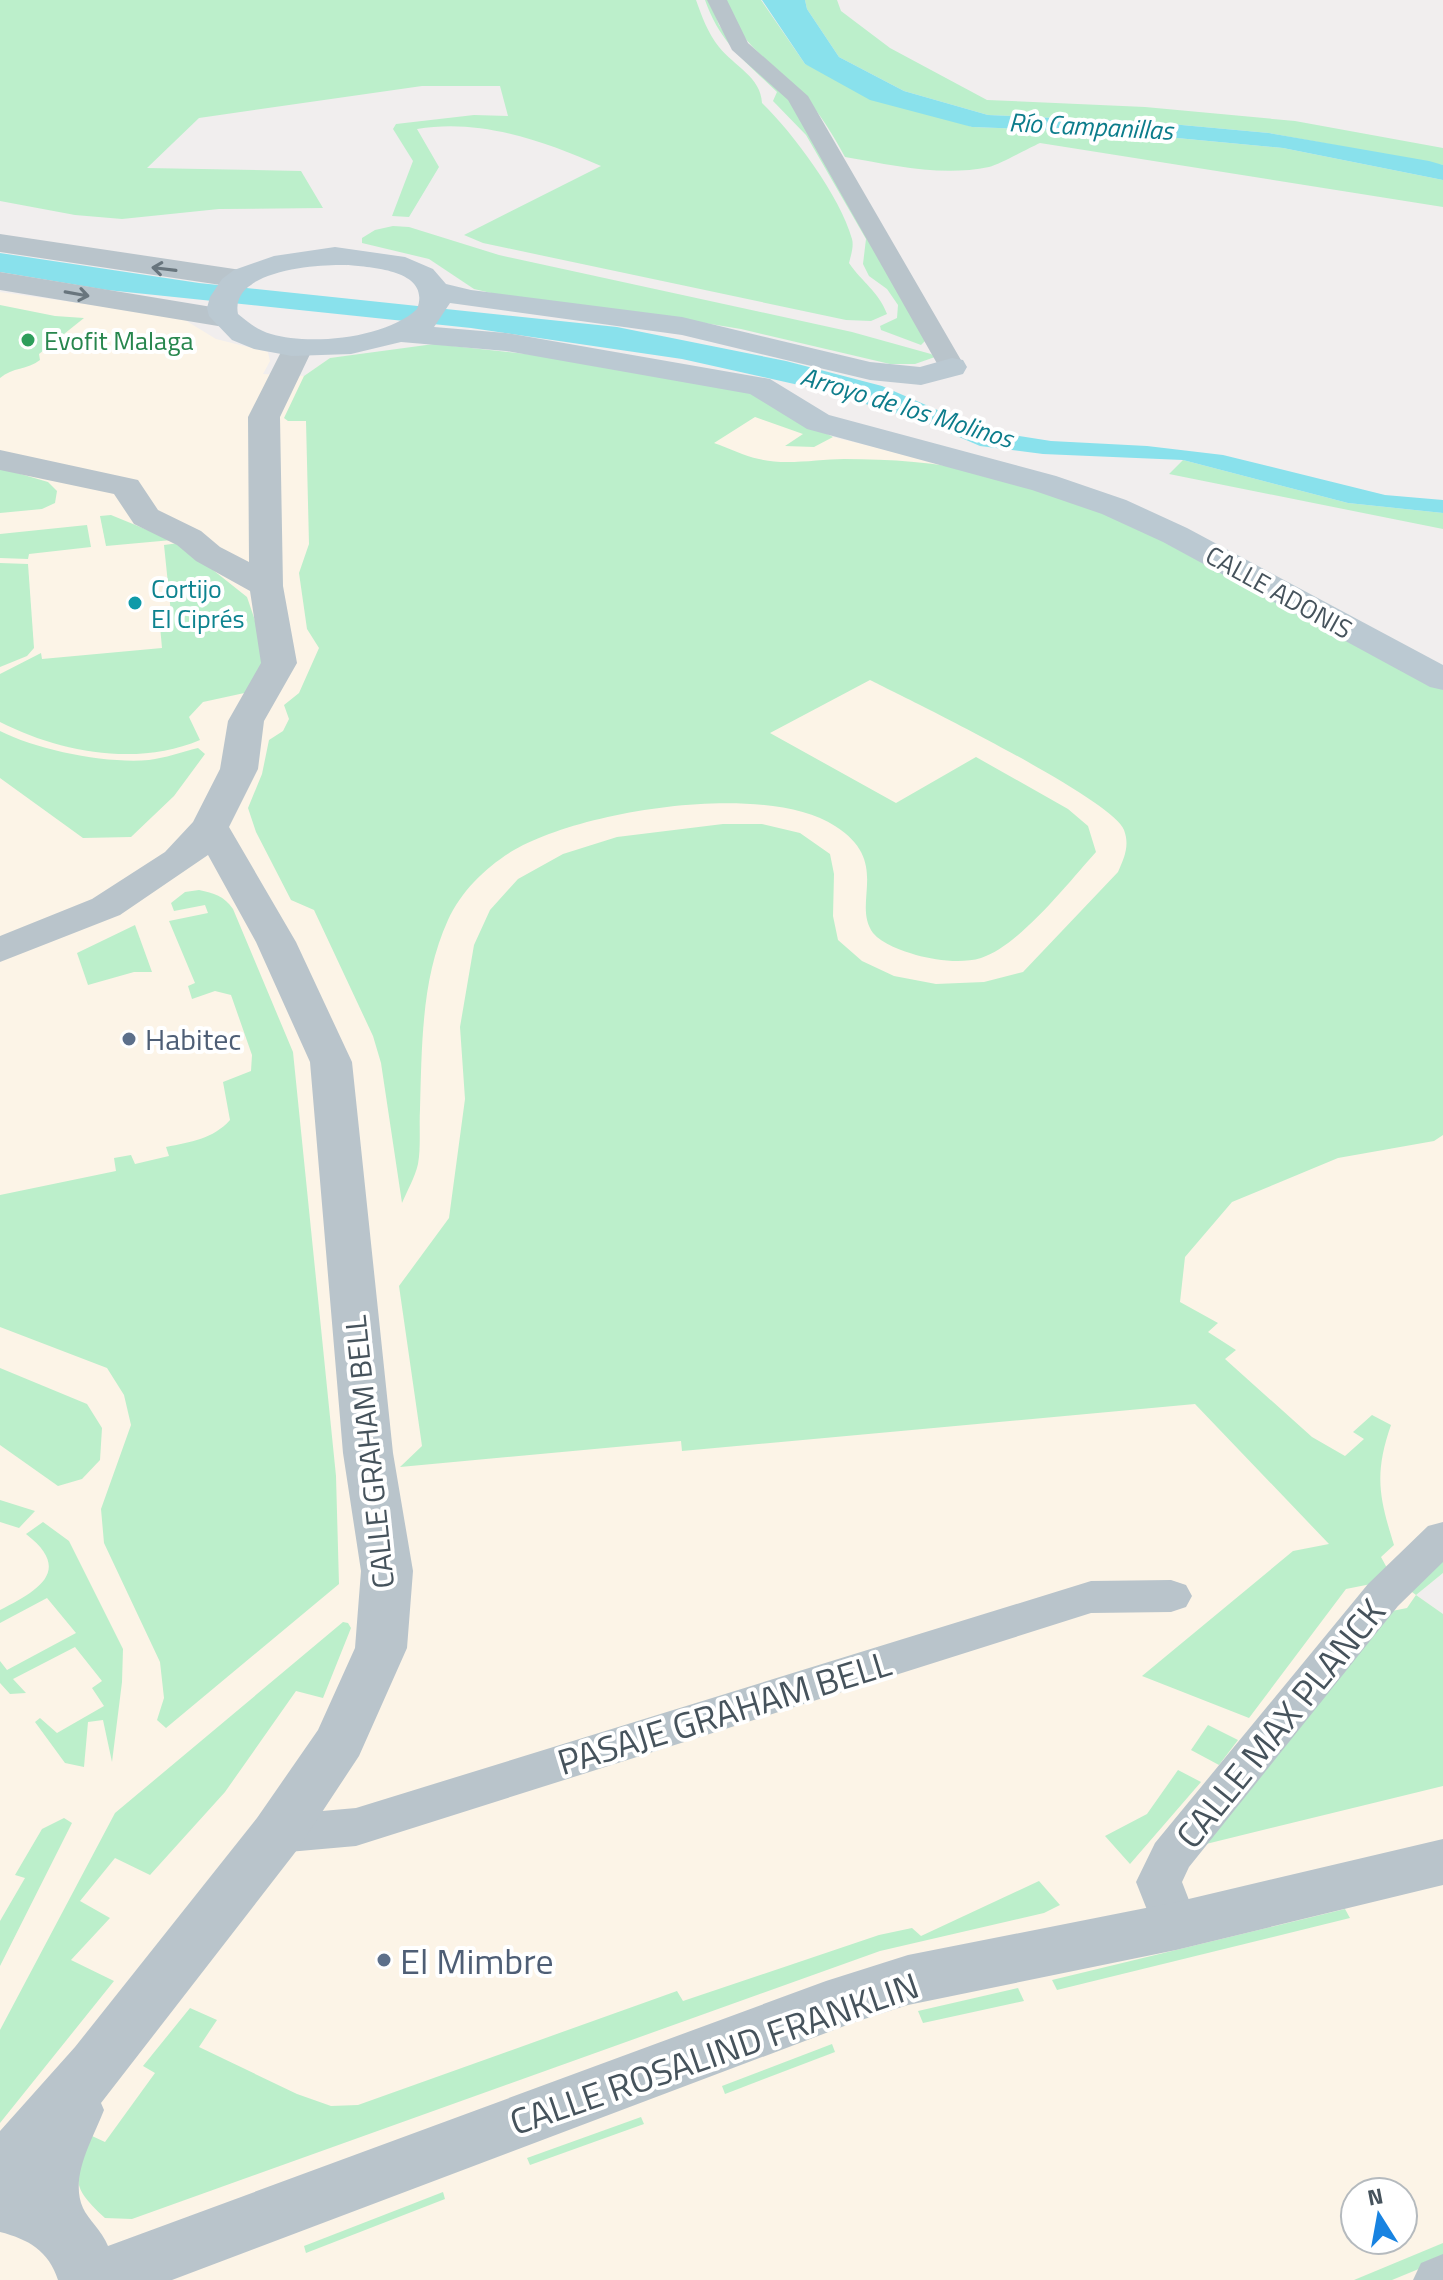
<svg xmlns="http://www.w3.org/2000/svg" width="1443" height="2280" viewBox="0 0 1443 2280" font-family="'Titillium Web',sans-serif">
	<rect width="100%" height="100%" fill="#f1eeee"/>
	<path fill="#fcf4e7" fill-rule="evenodd" d="M0 292 180 317 216 339 268 352 270 361 263 374 304 376 330 358 361 355 744 389 833 437 985 474 1443 690V1573L1416 1595 1443 1614V2280H0ZM1355 2192H1403V2240H1355Z"/>
	<g fill="#bcefcb">
		<path d="M0 0H696C702 17 708 33 719 47 734 66 761 77 762 103 793 133 840 196 852 239 854 246 851 255 849 263 862 282 879 292 887 314L871 321 846 320 483 243 464 235 601 166C544 141 480 118 417 129L439 167 409 217 392 216 413 161 393 129 396 124 474 115 508 116 500 86H422L199 118 147 168 301 171 323 208 219 209 122 219 75 215 0 201Z"/>
		<path d="M705 0H710L719 25 733 45 797 106 925 341 921 345 881 330 880 326 897 318 898 305 887 289 869 276 863 264 866 239 806 135 773 101 777 92C745 61 720 43 705 0Z"/>
		<path d="M724 0H761L805 64 972 127 1124 133 1283 148 1443 180V207L1040 143C1027 149 1000 164 989 167 941 177 892 165 845 157 833 135 820 113 803 95 770 58 743 50 724 0Z"/>
		<path d="M805 0H837L841 11 890 48 987 100 1145 107 1295 121 1443 148V165L1269 133 1149 122 988 115 904 91 839 57 807 9Z"/>
		<path d="M393 226 409 227 499 255 852 332 931 354 935 357 915 364H890L741 329 637 312 504 296 474 289 429 259 362 243V238L375 230Z"/>
		<path d="M0 305 55 316 84 318 39 354 40 360C27 370 13 367 0 378Z"/>
		<path d="M434 344 589 361 744 389 833 437 814 447 785 446 803 434 755 417 714 443C729 448 744 456 759 459 785 466 818 459 844 459 890 459 938 462 983 473 1147 515 1296 608 1443 690V1135L1434 1141 1338 1158 1232 1202 1185 1257 1180 1302 1218 1323 1208 1332 1236 1350 1225 1359 1312 1437 1345 1456 1364 1439 1353 1432 1372 1415 1391 1425C1374 1474 1379 1497 1394 1545L1381 1557 1387 1568 1371 1584 1346 1589 1249 1718 1142 1676 1293 1551 1329 1544 1195 1404 682 1451 681 1441 400 1467 422 1446 399 1286 449 1218 465 1099 460 1027 474 945 490 910 518 879 563 854 617 837 723 824H762L800 833 830 854 834 874 833 916 838 940 862 961 894 976 936 984 984 982 1023 972 1118 872C1124 858 1130 846 1124 830 1113 799 910 700 870 680L770 733 896 803 976 757 1068 809 1088 826 1096 852C1069 882 1019 946 981 958 961 964 935 960 916 955 903 951 882 944 873 933 851 903 892 862 835 826 765 781 583 810 514 850 487 866 461 891 448 920 421 979 422 1046 420 1109 419 1127 421 1147 418 1164 415 1177 407 1191 402 1203L381 1063 373 1036 314 910 291 900 256 832 248 808 262 774 269 740 283 731 289 719 284 705 299 693 319 648 307 629 299 573 309 544 306 421H288L284 418 304 376 330 358Z"/>
		<path d="M1183 460 1348 503 1443 513V529L1169 474Z"/>
		<path d="M0 468 48 482 57 491 55 503 42 509 0 513Z"/>
		<path d="M111 515 172 540 106 546 100 516Z"/>
		<path d="M87 525 91 547 29 554 28 559 0 558V534Z"/>
		<path d="M179 543 247 597 266 653 249 692 203 702 189 717 200 740C137 767 59 752 0 722V674L41 653 42 659 162 648 159 615 171 613 164 545Z"/>
		<path d="M0 563 28 564 34 648 27 656 0 667Z"/>
		<path d="M0 731C37 750 107 764 149 760 165 758 182 752 198 748L205 754 174 796 131 837 83 838 0 778Z"/>
		<path d="M199 890C214 893 224 896 233 909L293 1052 336 1476 339 1584 166 1728 157 1720 164 1698 160 1662 104 1543 101 1509 131 1425 124 1395 107 1368 0 1327V1195L116 1171 114 1158 131 1155 135 1164 169 1156 166 1147C191 1142 213 1139 230 1120L223 1082 251 1071 252 1055 231 995 215 991 192 999 188 986 195 983 169 921 208 913 205 905 174 911 171 903 185 892Z"/>
		<path d="M135 925 152 972H134L88 985 77 953Z"/>
		<path d="M0 1368 87 1404 102 1428 100 1460 82 1479 58 1486 0 1445Z"/>
		<path d="M0 1500 35 1511 19 1528 0 1522Z"/>
		<path d="M43 1522 69 1541 123 1649 122 1682 112 1762 103 1720 88 1722 84 1767 65 1763 35 1722 40 1718 57 1733 104 1706 92 1688 102 1681 75 1647 13 1679 26 1693 10 1694 0 1683V1661L7 1670 76 1633 47 1598 0 1623V1610C37 1591 74 1571 26 1534Z"/>
		<path d="M1443 1554V1573L1416 1595 1443 1614V1786L1206 1844 1387 1612 1407 1608 1416 1595 1408 1589Z"/>
		<path d="M343 1622 348 1623 351 1628 323 1698 296 1691 225 1792 150 1875 115 1858 80 1901 110 1918 71 1960 114 1981 0 2123V2030L115 1813Z"/>
		<path d="M1208 1725 1238 1740 1219 1765 1191 1750Z"/>
		<path d="M1178 1770 1201 1782 1130 1864 1105 1836 1147 1814Z"/>
		<path d="M64 1818 72 1823 0 1966V1921L25 1878 15 1875 42 1829Z"/>
		<path d="M1039 1881 1060 1905 1044 1913 880 1951 132 2219 105 2218C69 2185 74 2179 92 2136L105 2142 155 2073 143 2066 190 2008 217 2020 199 2047 297 2094 331 2106 358 2105 677 1991 683 2001 879 1935 912 1928 921 1936Z"/>
		<path d="M1345 1909 1350 1918 1057 1990 1052 1980Z"/>
		<path d="M1018 1988 1024 2001 923 2023 918 2011Z"/>
		<path d="M832 2044 835 2052 725 2094 722 2086Z"/>
		<path d="M641 2117 644 2124 530 2165 527 2158Z"/>
		<path d="M443 2192 445 2199 306 2253 304 2246Z"/>
		<path d="M1443 2243V2259L1392 2280H1354Z"/>
	</g>
	<g fill="#89e1ec">
		<path d="M762 0H805L807 9 839 57 904 91 988 115 1149 122 1269 133 1429 161 1443 165V180L1283 148 1124 133 972 127 870 100 805 64Z"/>
		<path d="M0 253 199 283 617 327 786 361 882 386 986 431 1051 441 1147 446 1223 455 1385 495 1443 500V513L1348 503 1183 460 1043 454 980 446 929 424 821 390 682 359 471 328 107 290 0 272Z"/>
	</g>
	<g fill="none" stroke-linecap="round" stroke-linejoin="round">
		<g fill="#b9c4cb" fill-rule="evenodd">
			<path d="M707 0H727L748 43 808 96 965 367 961 372H943L939 367 788 100 732 50Z"/>
			<path d="M1443 1522V1562L1398 1606 1189 1867 1182 1882 1199 1926 1193 1940 1176 1946 1159 1940 1136 1882 1155 1843 1368 1584 1428 1526Z"/>
			<path d="M1171 1580 1186 1585 1192 1596 1186 1607 1171 1612 1091 1613 356 1846 277 1853 261 1847 254 1834 261 1821 277 1815 356 1808 1091 1581Z"/>
			<path d="M1443 2254V2280H1413L1421 2263Z"/>
		</g>
		<g fill="#b9c4cb" fill-rule="evenodd">
			<path d="M0 234 241 270 251 273 256 279 251 285 241 288 0 252Z"/>
			<path d="M0 272 224 309 235 312 239 318 235 324 224 327 0 290Z"/>
			<path d="M298 339 309 342 313 348 280 417 283 586 297 663 264 721 258 769 229 827 296 942 352 1062 393 1453 413 1571 407 1648 359 1756 297 1850 101 2103 104 2110C93 2139 69 2177 83 2208 88 2219 102 2231 108 2246L826 1981 908 1955 1176 1902 1443 1839V1885L1176 1950 908 2005 855 2022 172 2280H58C49 2251 28 2239 0 2232V2131L75 2047 257 1818 318 1730 355 1648 361 1571 343 1453 310 1062 256 942 208 855 120 915 0 962V936L92 899 165 852 193 822 220 769 228 721 261 663 250 591 196 561 177 545 134 524 114 494 0 470V450L138 480 158 510 201 531 220 547 249 562 248 417 283 348 287 342Z"/>
		</g>
		<path fill="#bbc9d2" fill-rule="evenodd" d="M335 247 405 257 433 269 446 284 471 290 682 317 870 362 920 367 952 358 963 360 967 367 963 374 921 385 870 380 682 335 450 303 434 327 506 333 770 379 829 415 1056 476 1126 500 1187 528 1443 665V690L1430 687 1163 542 1102 514 1032 490 807 429 750 394 506 351 401 342 351 354 292 356 254 349 232 340 209 316 207 308 210 297 222 279 234 270 274 256ZM346 265C371 267 432 270 417 309 387 338 310 346 271 334 257 330 249 323 238 314 229 270 318 264 346 265Z"/>
	</g>
	<defs><path id="oneway-shaft" d="M-6 0H5M1.5-3L5.5 0L1.5 3" fill="none" stroke-width="1.6" stroke-linecap="round" stroke-linejoin="round" transform="scale(2)"/></defs>
	<g stroke="#68757d">
		<use href="#oneway-shaft" transform="translate(164 269) rotate(-173)"/>
		<use href="#oneway-shaft" transform="translate(77 294) rotate(10)"/>
	</g>
	<circle fill="#2e9e5b" stroke="#fff" stroke-width="3" cx="28" cy="340" r="8"/>
	<circle fill="#0f9aa8" stroke="#fff" stroke-width="3" cx="135" cy="603" r="8"/>
	<g fill="#5c6f8a" stroke="#fff" stroke-width="3">
		<circle cx="129" cy="1039" r="8"/>
		<circle cx="384" cy="1960" r="8"/>
	</g>
	<g text-anchor="middle" dominant-baseline="central" stroke-width="8" stroke-linejoin="round" paint-order="stroke">
		<g font-size="26" font-style="italic" fill="#0c7c8b" stroke="#fff">
			<text transform="translate(1091 126) rotate(3)">Río Campanillas</text>
			<text transform="translate(907 407) rotate(17)">Arroyo de los Molinos</text>
		</g>
		<g font-size="26" fill="#27864d" stroke="#fff" text-anchor="start">
			<text x="44" y="340">Evofit Malaga</text>
		</g>
		<g font-size="26" fill="#0d838f" stroke="#fff" text-anchor="start">
			<text x="151" y="588">Cortijo<tspan x="151" dy="30">El Ciprés</tspan></text>
		</g>
		<g font-size="26" fill="#46535c" stroke="#fff">
			<text transform="translate(1279 592) rotate(29)">CALLE ADONIS</text>
		</g>
		<g font-size="30" fill="#4e5e75" stroke="#fff" text-anchor="start">
			<text x="145" y="1039">Habitec</text>
		</g>
		<g font-size="30" fill="#46535c" stroke="#fff">
			<text transform="translate(369 1452) rotate(-96)">CALLE GRAHAM BELL</text>
		</g>
		<g font-size="36" fill="#46535c" stroke="#fff">
			<text transform="translate(724 1712) rotate(-17)">PASAJE GRAHAM BELL</text>
			<text transform="translate(1280 1723) rotate(-51)">CALLE MAX PLANCK</text>
			<text transform="translate(714 2053) rotate(-19)">CALLE ROSALIND FRANKLIN</text>
		</g>
		<g font-size="36" fill="#4e5e75" stroke="#fff" text-anchor="start">
			<text x="400" y="1960">El Mimbre</text>
		</g>
	</g>
	<g transform="translate(1379 2216) rotate(349)"><circle r="38" fill="#ffffff" stroke="#b5babe" stroke-width="2"/>
	<path d="M0-6L14 30L0 20L-14 30Z" fill="#1883e1"/>
	<text y="-12" font-size="22" font-weight="bold" text-anchor="middle" fill="#46535c">N</text>
	</g>
</svg>
